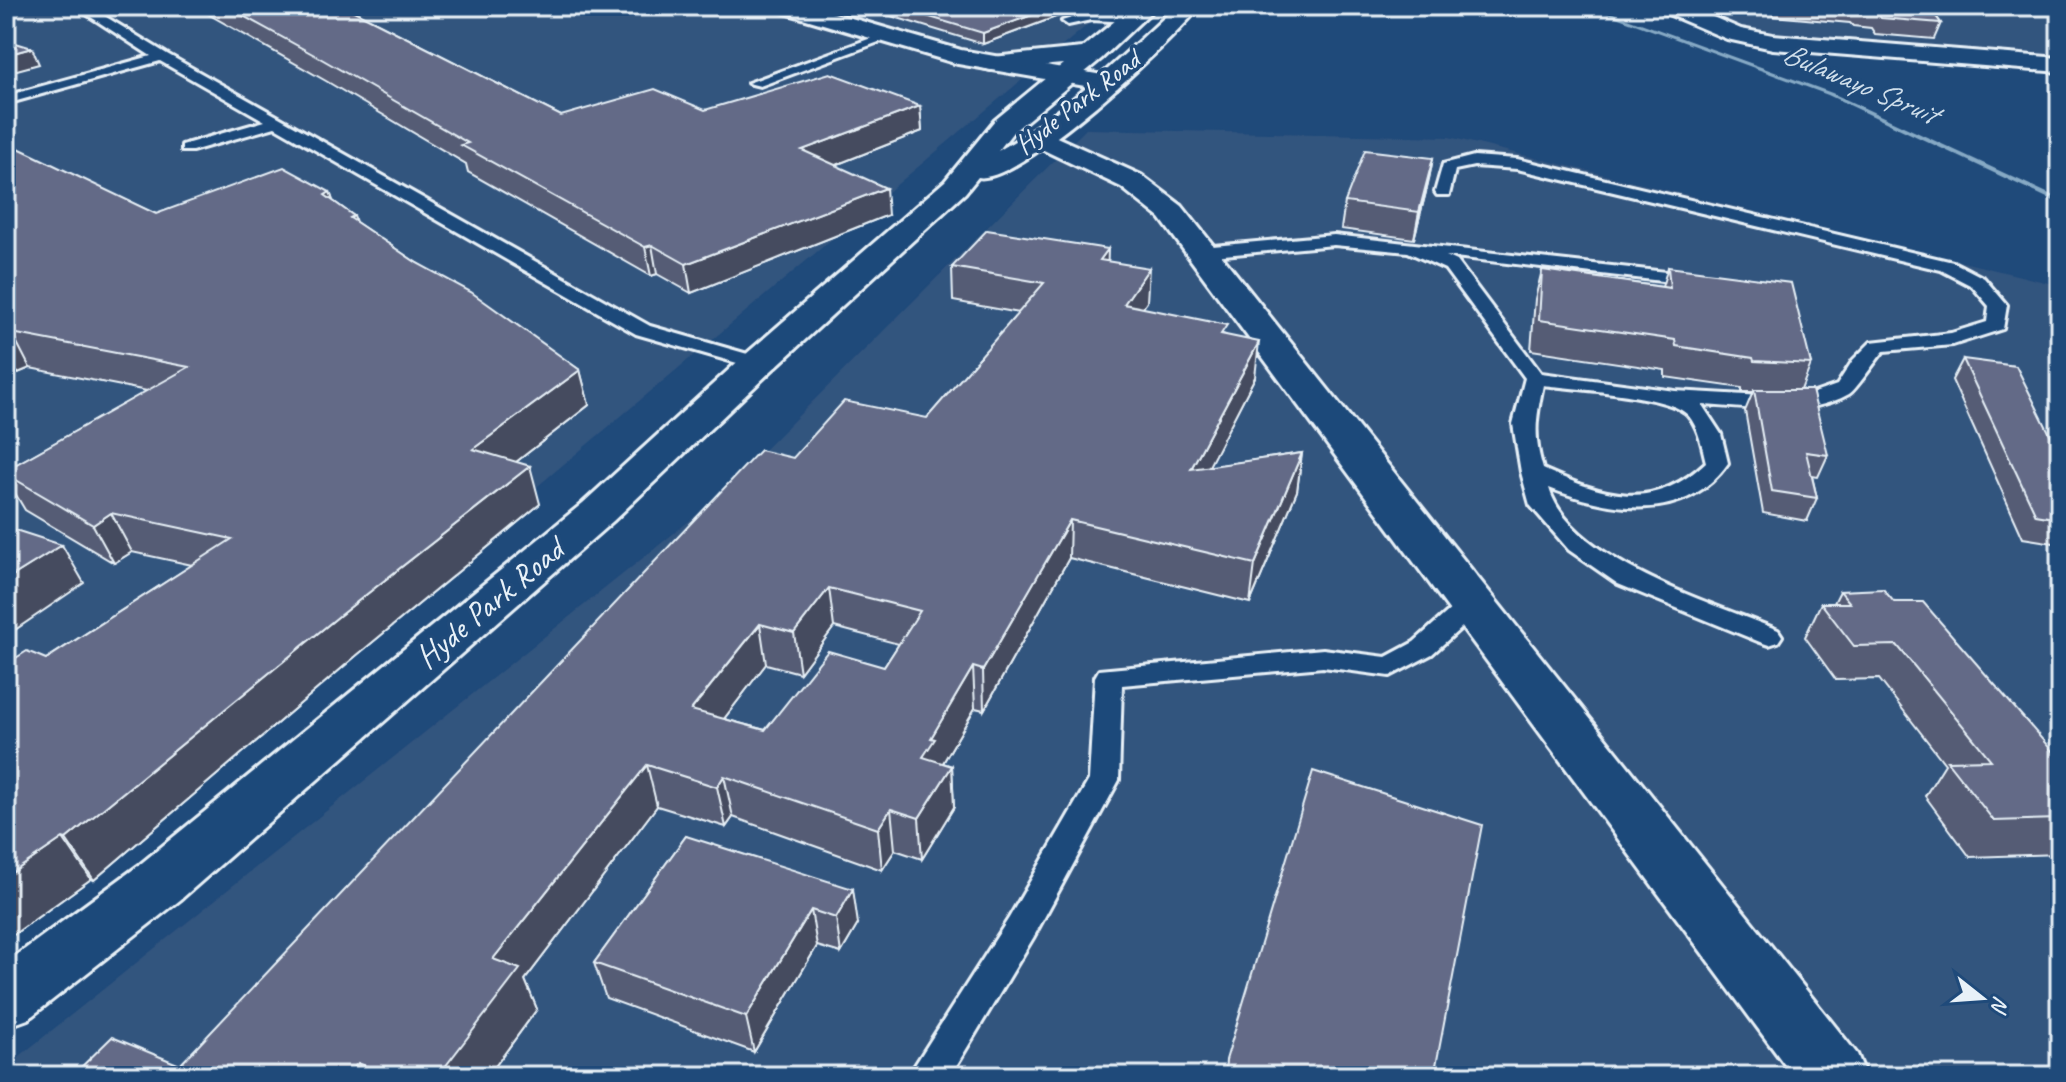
<svg xmlns="http://www.w3.org/2000/svg" width="2066" height="1082" viewBox="0 0 2066 1082" font-family="Caveat,sans-serif">
	<rect width="100%" height="100%" fill="#1f4a7a"/>
	<filter id="ink" filterUnits="userSpaceOnUse"><feTurbulence type="fractalNoise" baseFrequency=".0125" numOctaves="2"/><feDisplacementMap in="SourceGraphic" scale="16" xChannelSelector="R" yChannelSelector="G"/><feConvolveMatrix kernelMatrix="1 2 1 2 8 2 1 2 1" color-interpolation-filters="sRGB"/></filter>
	<g filter="url(#ink)">
		<g fill="#33547e">
			<path d="M6 6H1110L391 609 6 884Z"/>
			<path d="M1647 6H2060V70L1753 45 1698 30Z"/>
			<path d="M1086 129 1449 137 2057 285 2060 294V1076H6V1067L708 506Z"/>
		</g>
		<g fill="none" stroke-linecap="round" stroke-linejoin="round">
			<path fill="#87aac5" fill-rule="evenodd" d="M1586 6H1594L1832 93 2060 199V204L1828 95Z"/>
			<g stroke="#e8f1f8" stroke-width="6">
				<g id="service">
					<path d="M74 6H88L167 54 650 326 765 359 768 363 758 369 636 334 275 127 192 151H182V145L265 121 160 61 6 104V96L151 56Z"/>
					<path d="M1091 12 1133 14 1139 18 1133 22 1091 20 1068 25 1062 21Z"/>
					<path d="M885 33 895 36 760 86 748 83Z"/>
					<path d="M1474 156 1517 159 1953 262 1984 278 2007 305 2003 329 1953 345 1884 351C1875 361 1856 390 1849 394 1805 419 1750 407 1702 405L1721 434 1728 463C1684 525 1610 511 1549 488 1570 561 1713 603 1778 630L1782 636 1778 642 1769 645 1760 642 1618 584 1569 550 1530 505 1521 472 1513 424 1525 378 1445 269 1408 252 1334 245 1202 257 1193 252 1202 247 1334 235 1702 276 1705 280 1696 285 1446 256 1457 261 1541 373 1675 391 1800 398 1837 385 1853 360 1871 342 1951 333 1987 322 1989 306 1972 286 1941 270 1517 169 1474 166 1455 170 1449 195H1437L1435 192 1443 164ZM1543 385C1573 389 1671 395 1688 415 1699 428 1702 446 1706 462 1652 513 1604 496 1543 469 1533 435 1536 419 1543 385Z"/>
					<path d="M1472 596 1481 598 1485 604 1481 610 1432 654 1390 676 1323 667 1122 685 1119 780 1033 938 950 1076H908L1009 918 1089 780 1095 677 1099 670 1323 649 1386 657 1414 642 1463 598Z"/>
				</g>
			</g>
			<g stroke="#e8f1f8" stroke-width="6">
				<g id="minor">
					<path d="M776 6H810L961 50 1108 76 1117 78 1120 83 1117 88 1108 90 958 64 779 11Z"/>
					<path d="M1658 6H1687L1741 29 1773 35 2060 58V72L1773 49 1727 39 1661 11Z"/>
					<path d="M1041 130 1141 175 1182 206 1857 1054 1866 1076H1793L1160 218 1121 187 1031 144 1028 138 1031 132Z"/>
				</g>
			</g>
			<g stroke="#e8f1f8" stroke-width="6">
				<path id="tertiary" d="M1133 6H1157L1101 59 1013 132 998 151C1065 113 1120 58 1177 6H1200C1175 40 1017 186 978 177L965 193 771 371 613 521 180 900 28 1019 6 1027V963L138 866 583 503 745 355 945 181 995 120 1063 64 991 70 983 68 979 63 983 58 1082 48Z"/>
			</g>
			<use href="#service" fill="#1f4a7a" fill-rule="evenodd"/>
			<use href="#minor" fill="#1f4a7a" fill-rule="evenodd"/>
			<use href="#tertiary" fill="#1f4a7a" fill-rule="evenodd"/>
		</g>
		<g fill="#555c74" stroke="#e8f1f8" stroke-width="2" fill-rule="evenodd">
			<path d="M194 6H344L561 116 705 110 920 106 922 131 835 165 888 215 691 293 657 274 651 276 468 172 466 164 326 81Z"/>
			<path d="M858 6H1085L983 44Z"/>
			<path d="M1769 6H1928L1941 23 1934 39 1875 34 1871 28 1853 26 1850 23 1773 16Z"/>
			<path d="M6 145 156 214 330 192 333 201 354 216 356 222 417 263 580 370 589 405 516 462 540 504 356 656 94 880 91 879 6 940V664L46 659 192 565 132 552 114 563 25 510 6 478V470L147 391 30 368 6 378Z"/>
			<path d="M1433 158 1428 184 1414 239 1341 229 1345 202Z"/>
			<path d="M1108 261 1147 302 1142 308 1226 335 1255 377 1208 467 1302 453 1297 491 1250 603 1069 558 984 710 975 708 943 763 952 766 954 807 922 859 895 850 882 870 733 817 726 827 657 806 525 980 537 1009 488 1076H72L180 1065 793 458 927 418 1019 313 953 301 952 267ZM834 627 899 644 884 667 765 730 724 719 766 664 800 673Z"/>
			<path d="M1668 267 1811 364 1801 390 1828 455 1818 477 1812 476 1817 498 1807 521 1763 513 1745 411 1753 392H1742V388L1665 377V370L1531 350 1535 299 1542 270 1662 287Z"/>
			<path d="M1963 359 2060 454V544L2023 538 1952 380Z"/>
			<path d="M1840 591 1894 602 2060 760V854L1970 857 1925 796 1945 764 1879 679 1836 680 1805 637 1821 603H1834Z"/>
			<path d="M686 836 858 924 841 953 817 946 754 1052 606 998 594 963Z"/>
		</g>
		<g fill="#454b5e" stroke="#e8f1f8" stroke-width="2">
			<path d="M1056 6H1085L983 44V33Z"/>
			<path d="M32 48 39 64 6 73V55Z"/>
			<path d="M920 106 922 131 805 177 802 150Z"/>
			<path d="M1433 158 1428 184 1414 239 1419 212Z"/>
			<path d="M886 188 888 215 691 293 686 264Z"/>
			<path d="M330 192 341 224 325 195Z"/>
			<path d="M652 245 657 274 651 276 645 247Z"/>
			<path d="M1108 249 1107 282 1100 260Z"/>
			<path d="M1149 268 1147 302 1122 339 1124 304Z"/>
			<path d="M12 333 30 368 6 378V335Z"/>
			<path d="M1259 342 1255 377 1188 507 1191 469Z"/>
			<path d="M580 370 589 405 484 487 473 449Z"/>
			<path d="M1302 453 1297 491 1250 603 1255 564Z"/>
			<path d="M530 466 540 504 356 656 94 880 66 839 339 616Z"/>
			<path d="M111 513 132 552 114 563 93 525Z"/>
			<path d="M1070 520 1069 558 984 710 983 670Z"/>
			<path d="M62 545 84 583 6 636V580Z"/>
			<path d="M829 588 834 627 800 673 794 633Z"/>
			<path d="M760 624 766 664 700 750 691 710Z"/>
			<path d="M973 667 975 708 937 773 923 757 931 738Z"/>
			<path d="M647 765 657 806 525 980 537 1009 488 1076H438L493 959Z"/>
			<path d="M952 766 954 807 922 859 919 818Z"/>
			<path d="M724 776 733 817 726 827 717 787Z"/>
			<path d="M891 809 895 850 882 870 878 829Z"/>
			<path d="M63 838 91 879 6 940V877Z"/>
			<path d="M853 889 858 924 841 953 836 918Z"/>
			<path d="M811 910 817 946 754 1052 746 1017Z"/>
			<path d="M358 1063 365 1076H347Z"/>
		</g>
		<g fill="#636b87" stroke="#e8f1f8" stroke-width="2" fill-rule="evenodd">
			<path d="M225 6H344L561 116 655 89 705 110 830 73 920 106 802 150 886 188 686 264 652 245 645 247 461 145 468 143 318 57Z"/>
			<path d="M893 6H1056L983 33Z"/>
			<path d="M1848 6H1928L1941 23 1881 18 1877 12 1858 10 1856 7Z"/>
			<path d="M6 40 32 48 6 55Z"/>
			<path d="M10 144 156 214 284 167 330 192 325 195 354 216 350 218 417 263 471 292 580 370 473 449 530 466 339 616 66 839 63 838 6 877V664L27 651 46 659 232 539 111 513 93 525 6 474V470L189 367 12 333 6 335V145Z"/>
			<path d="M1365 150 1433 158 1419 212 1345 202Z"/>
			<path d="M987 230 1108 249 1100 260 1149 268 1124 304 1227 325 1221 334 1259 342 1191 469 1302 453 1255 564 1070 520 983 670 973 667 931 738 935 739 923 757 952 766 919 818 891 809 878 829 724 776 717 787 647 765 493 959 520 969 438 1076H391L358 1063 347 1076H72L112 1037 180 1065 760 450 793 458 844 401 927 418 1044 283 952 267ZM829 588 920 611 884 667 828 651 765 730 691 710 760 624 794 633Z"/>
			<path d="M1668 267 1791 283 1811 364 1754 361 1753 358 1676 346 1675 340 1539 320 1542 270 1670 288Z"/>
			<path d="M1963 359 2016 366 2060 454V519L2036 515Z"/>
			<path d="M1754 390H1812L1828 455 1806 452 1817 498 1772 491Z"/>
			<path d="M6 527 62 545 6 580Z"/>
			<path d="M1883 589 1894 602H1923L2060 760V819L1994 821 1947 761 1991 760 1897 645 1854 646 1821 603H1850L1840 591Z"/>
			<path d="M1313 771 1482 825 1434 1076H1225L1226 1060Z"/>
			<path d="M686 836 853 889 836 918 811 910 746 1017 594 963Z"/>
		</g>
	</g>
	<g text-anchor="middle" dominant-baseline="central" stroke-width="7" stroke-linejoin="round" paint-order="stroke">
		<g font-size="28" fill="#e8f1f8" stroke="#1f4a7a">
			<text transform="translate(1077 102) rotate(-38)">Hyde Park Road</text>
		</g>
		<g font-size="30" font-style="italic" fill="#d0dfeb" stroke="#1f4a7a">
			<text transform="translate(1860 83) rotate(23)">Bulawayo Spruit</text>
		</g>
		<g font-size="34" fill="#e8f1f8" stroke="#1f4a7a">
			<text transform="translate(489 603) rotate(-40)">Hyde Park Road</text>
		</g>
	</g>
	<rect width="2066" height="1082" fill="none" stroke="#1f4a7a" stroke-width="32"/>
	<rect x="16" y="16" width="2034" height="1050" fill="none" stroke="#e8f1f8" stroke-width="3" filter="url(#ink)"/>
	<g transform="translate(1982 998) rotate(107)" stroke="#1f4a7a" stroke-width="6" paint-order="stroke">
	<path d="M0-6L14 30L0 20L-14 30Z" fill="#e8f1f8"/>
	<text y="-12" font-size="22" font-weight="bold" text-anchor="middle" fill="#e8f1f8">N</text>
	</g>
</svg>
